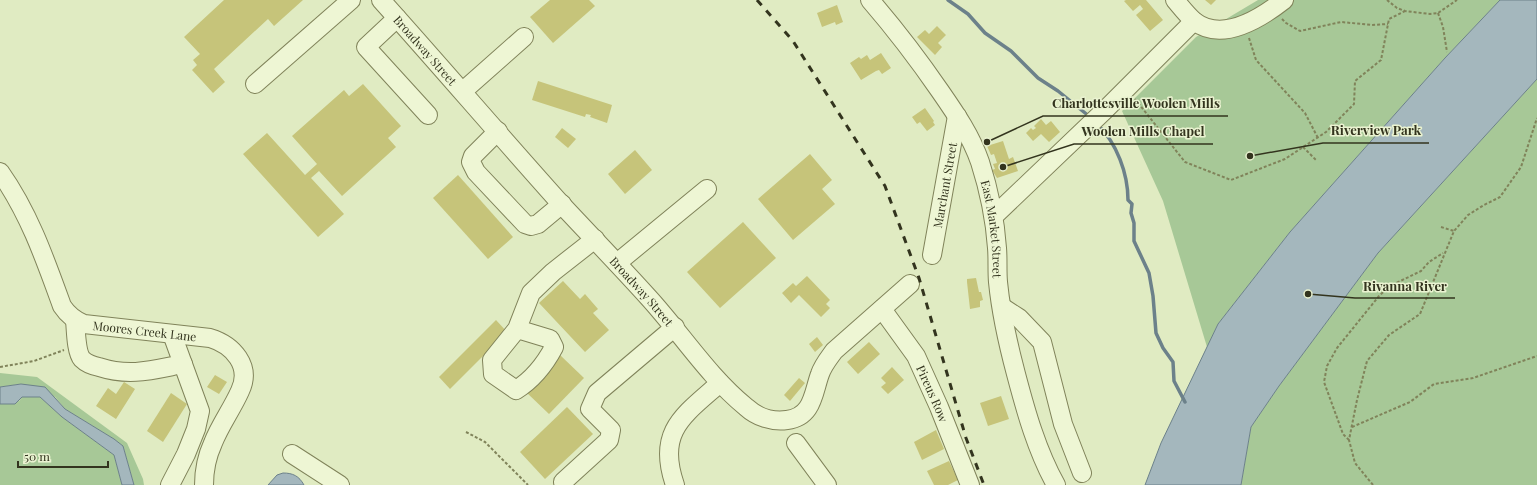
<svg xmlns="http://www.w3.org/2000/svg" width="1537" height="485" viewBox="0 0 1537 485" font-family="'Playfair Display',serif">
	<rect width="100%" height="100%" fill="#e0ebc2"/>
	<g fill="#a7c897">
		<path d="M1258 0H1500L1445 58 1290 232 1218 324 1207 347 1163 201 1122 111 1196 37Z"/>
		<path d="M1537 79V485H1241L1251 427 1279 386 1378 253Z"/>
		<path d="M0 373 37 377 127 443 143 479 144 485H134L123 446 114 439 65 409 55 397 21 384 0 387Z"/>
		<path d="M33 396 40 397 62 417 114 455 122 485H0V404L19 401 22 397Z"/>
	</g>
	<g fill="#a4b7bd" stroke="#6c818a">
		<path d="M1500 0H1537V79L1378 253 1279 386 1251 427 1241 485H1145L1161 443 1218 324 1290 232 1445 58Z"/>
		<path d="M21 384 45 387 65 409 114 439 123 446 134 485H122L114 455 62 417 40 397H22L15 404H0V387Z"/>
		<path d="M283 473C293 473 299 476 304 485H268L277 475Z"/>
	</g>
	<g fill="none" stroke-linecap="round" stroke-linejoin="round">
		<g stroke="#6c818a" stroke-width="3.5">
			<path d="M948 0 968 14 985 33 1011 51 1038 78 1058 91 1090 117"/>
			<path d="M1097 124C1117 143 1128 174 1128 200L1132 204 1131 213 1134 223V241L1149 273 1153 296 1156 333 1163 348 1173 362 1174 381 1185 402"/>
		</g>
	</g>
	<g fill="#c6c47a">
		<path d="M224 0H303L274 26 268 19 214 69 225 82 213 93 192 70 197 65 193 60 200 54 184 37Z"/>
		<path d="M550 0H589L595 6 553 43 530 17Z"/>
		<path d="M1126 0H1146L1163 20 1150 31 1136 15 1143 9 1140 5 1133 11 1124 1Z"/>
		<path d="M1205 0H1216L1211 5Z"/>
		<path d="M837 5 843 22 836 25 835 22 822 27 817 13Z"/>
		<path d="M937 26 946 35 938 43 942 47 935 55 917 37 925 30 929 34Z"/>
		<path d="M881 53 891 68 882 74 879 70 876 71 861 80 850 63 859 57 861 59 867 55 870 60Z"/>
		<path d="M538 81 612 105 607 123 590 117 591 115 586 114 585 117 532 100Z"/>
		<path d="M363 84 401 126 388 138 396 147 342 196 319 171 311 178 344 214 318 237 243 154 267 133 305 175 317 164 292 136 344 90 349 96Z"/>
		<path d="M925 108 934 121 933 122 935 125 927 131 920 122 917 124 912 117Z"/>
		<path d="M1041 119 1046 125 1051 121 1060 132 1049 142 1041 134 1033 141 1026 133 1031 128 1033 130 1036 128 1034 126Z"/>
		<path d="M562 128 576 139 568 148 555 137Z"/>
		<path d="M1003 141 1009 159 1013 157 1018 171 997 178 992 170 995 169 993 164 997 163 994 154 991 155 987 146Z"/>
		<path d="M635 150 652 170 625 194 608 174Z"/>
		<path d="M810 154 832 180 822 189 835 204 793 240 758 199Z"/>
		<path d="M458 175 513 237 488 259 433 198Z"/>
		<path d="M743 222 776 258 720 308 687 272Z"/>
		<path d="M807 276 830 300 826 304 830 308 821 317 799 295 791 303 782 293 793 283 796 286Z"/>
		<path d="M976 278 979 292H981L983 300 980 301V307L970 309 967 282V279Z"/>
		<path d="M563 281 580 299 585 294 598 309 593 313 609 330 585 352 539 303Z"/>
		<path d="M496 320 507 332 450 389 439 377Z"/>
		<path d="M817 337 823 345 815 352 809 344Z"/>
		<path d="M869 342 880 354 858 374 847 362Z"/>
		<path d="M560 355 584 378 549 414 525 391Z"/>
		<path d="M892 367 904 380 888 394 881 387 886 383 881 378Z"/>
		<path d="M215 375 227 382 219 394 207 387Z"/>
		<path d="M799 378 805 383 790 401 784 395Z"/>
		<path d="M124 382 135 389 116 419 96 406 108 388 116 394Z"/>
		<path d="M171 393 187 404 163 442 147 431Z"/>
		<path d="M1001 396 1009 419 988 426 980 403Z"/>
		<path d="M567 407 593 434 545 479 520 452Z"/>
		<path d="M936 430 944 449 922 460 914 442Z"/>
		<path d="M949 461 958 480 948 485H934L927 471Z"/>
	</g>
	<g fill="none" stroke-linecap="round" stroke-linejoin="round">
		<g stroke="#80835a" stroke-width="20">
			<g id="minor">
				<path id="s1" d="M381 0C442 68 501 137 562 205 591 236 620 266 648 297 681 333 708 376 746 407 757 417 772 422 787 420 813 417 813 393 820 374 823 365 829 358 834 351L910 284"/>
				<path id="s2" d="M870 0C895 29 918 59 940 91 956 114 971 136 980 162 989 190 995 219 997 248 998 259 997 271 998 282 1001 313 1008 344 1016 374 1026 412 1037 451 1056 485"/>
				<path d="M1175 0C1181 7 1187 15 1194 21 1222 43 1261 18 1284 0"/>
				<path d="M397 18 366 47 428 115"/>
				<path d="M255 84 351 0"/>
				<path d="M463 91 524 37"/>
				<path d="M498 131 473 156 471 162 476 172 525 224 531 226 538 224 562 204"/>
				<path id="s3" d="M0 172C29 213 45 259 62 306 68 315 74 320 84 324L210 338C233 345 252 366 240 391 232 409 220 425 213 443 207 456 204 471 204 485"/>
				<path d="M994 216 1106 109 1194 21"/>
				<path id="s4" d="M932 255 957 116"/>
				<path d="M617 263 707 189"/>
				<path d="M1002 307 1019 318 1042 342 1063 424 1082 473"/>
				<path id="s5" d="M882 309 916 356 939 407 970 485"/>
				<path d="M75 320C76 330 76 352 82 359 86 363 94 366 99 367 130 377 152 370 183 364"/>
				<path d="M517 329 550 339 554 347C545 364 532 380 516 390L493 374 492 360 517 329 531 293 553 272 595 239"/>
				<path d="M796 443 827 485"/>
				<path d="M292 454 340 485"/>
				<path d="M563 482 609 440 611 430 590 409 597 393 675 327"/>
				<path d="M170 485 186 454 196 429 200 411 172 334"/>
				<path d="M675 485C656 431 684 415 720 383"/>
			</g>
		</g>
		<g stroke="#80835a" stroke-width="2" stroke-dasharray="3 2" stroke-linecap="butt">
			<path d="M1387 0 1397 8 1405 11 1430 14 1438 13 1457 0"/>
			<path d="M1438 13 1443 27 1447 52"/>
			<path d="M1282 19 1286 23 1300 31 1341 22 1372 25 1388 24"/>
			<path d="M1249 38 1256 60 1305 113 1318 138"/>
			<path d="M1135 99 1185 162 1231 180 1285 159 1326 132 1354 104 1355 81 1381 60 1389 19 1405 11"/>
			<path d="M1303 147 1317 161"/>
			<path d="M1441 227 1454 231"/>
			<path d="M0 367 34 361 64 350"/>
			<path d="M1352 427 1410 402 1434 384 1473 378 1537 356"/>
			<path d="M466 432 485 442 528 485"/>
			<path d="M1349 440 1343 434 1324 382 1327 366 1337 348 1379 296 1390 286 1421 271 1429 262 1443 253"/>
			<path d="M1373 485 1355 463 1349 440 1357 400 1367 361 1389 335 1420 314 1454 231 1468 215 1484 205 1500 197 1521 167 1537 118"/>
		</g>
		<use href="#minor" stroke="#eef6d4" stroke-width="18"/>
		<path stroke="#33341e" stroke-width="3" stroke-dasharray="7 7" stroke-linecap="butt" d="M757 0 793 41 885 186 919 278 966 438 984 485"/>
	</g>
	<g text-anchor="middle" dominant-baseline="central" stroke-width="3" stroke-linejoin="round" paint-order="stroke">
		<g font-size="12" fill="#33341e" stroke="#eaf3d1">
			<text stroke="none"><textPath href="#s1" startOffset="67">Broadway Street</textPath></text>
			<text stroke="none"><textPath href="#s4" startOffset="71">Marchant Street</textPath></text>
			<text stroke="none"><textPath href="#s2" startOffset="265">East Market Street</textPath></text>
			<text stroke="none"><textPath href="#s1" startOffset="391">Broadway Street</textPath></text>
			<text stroke="none"><textPath href="#s3" startOffset="238">Moores Creek Lane</textPath></text>
			<text stroke="none"><textPath href="#s5" startOffset="99">Pireus Row</textPath></text>
		</g>
	</g>
	<path fill="none" stroke="#33341e" stroke-width="1.5" d="M987 142L1043 116H1228M1250 156L1323 143H1429M1003 167L1074 144H1213M1308 294L1355 298H1455"/>
	<g fill="#33341e" stroke="#eaf3d1" stroke-width="1.5">
		<circle cx="987" cy="142" r="4"/>
		<circle cx="1250" cy="156" r="4"/>
		<circle cx="1003" cy="167" r="4"/>
		<circle cx="1308" cy="294" r="4"/>
	</g>
	<g font-size="13" text-anchor="middle" font-weight="bold" fill="#33341e" stroke="#eaf3d1" stroke-width="3" stroke-linejoin="round" paint-order="stroke">
		<text x="1136" y="108">Charlottesville Woolen Mills</text>
		<text x="1376" y="135">Riverview Park</text>
		<text x="1143" y="136">Woolen Mills Chapel</text>
		<text x="1405" y="291">Rivanna River</text>
	</g>
	<path d="M18 461v6h90v-6" fill="none" stroke="#33341e" stroke-width="2"/>
	<text x="24" y="461" font-size="12" fill="#33341e" stroke="#eaf3d1" stroke-width="3" paint-order="stroke">50 m</text>
</svg>
